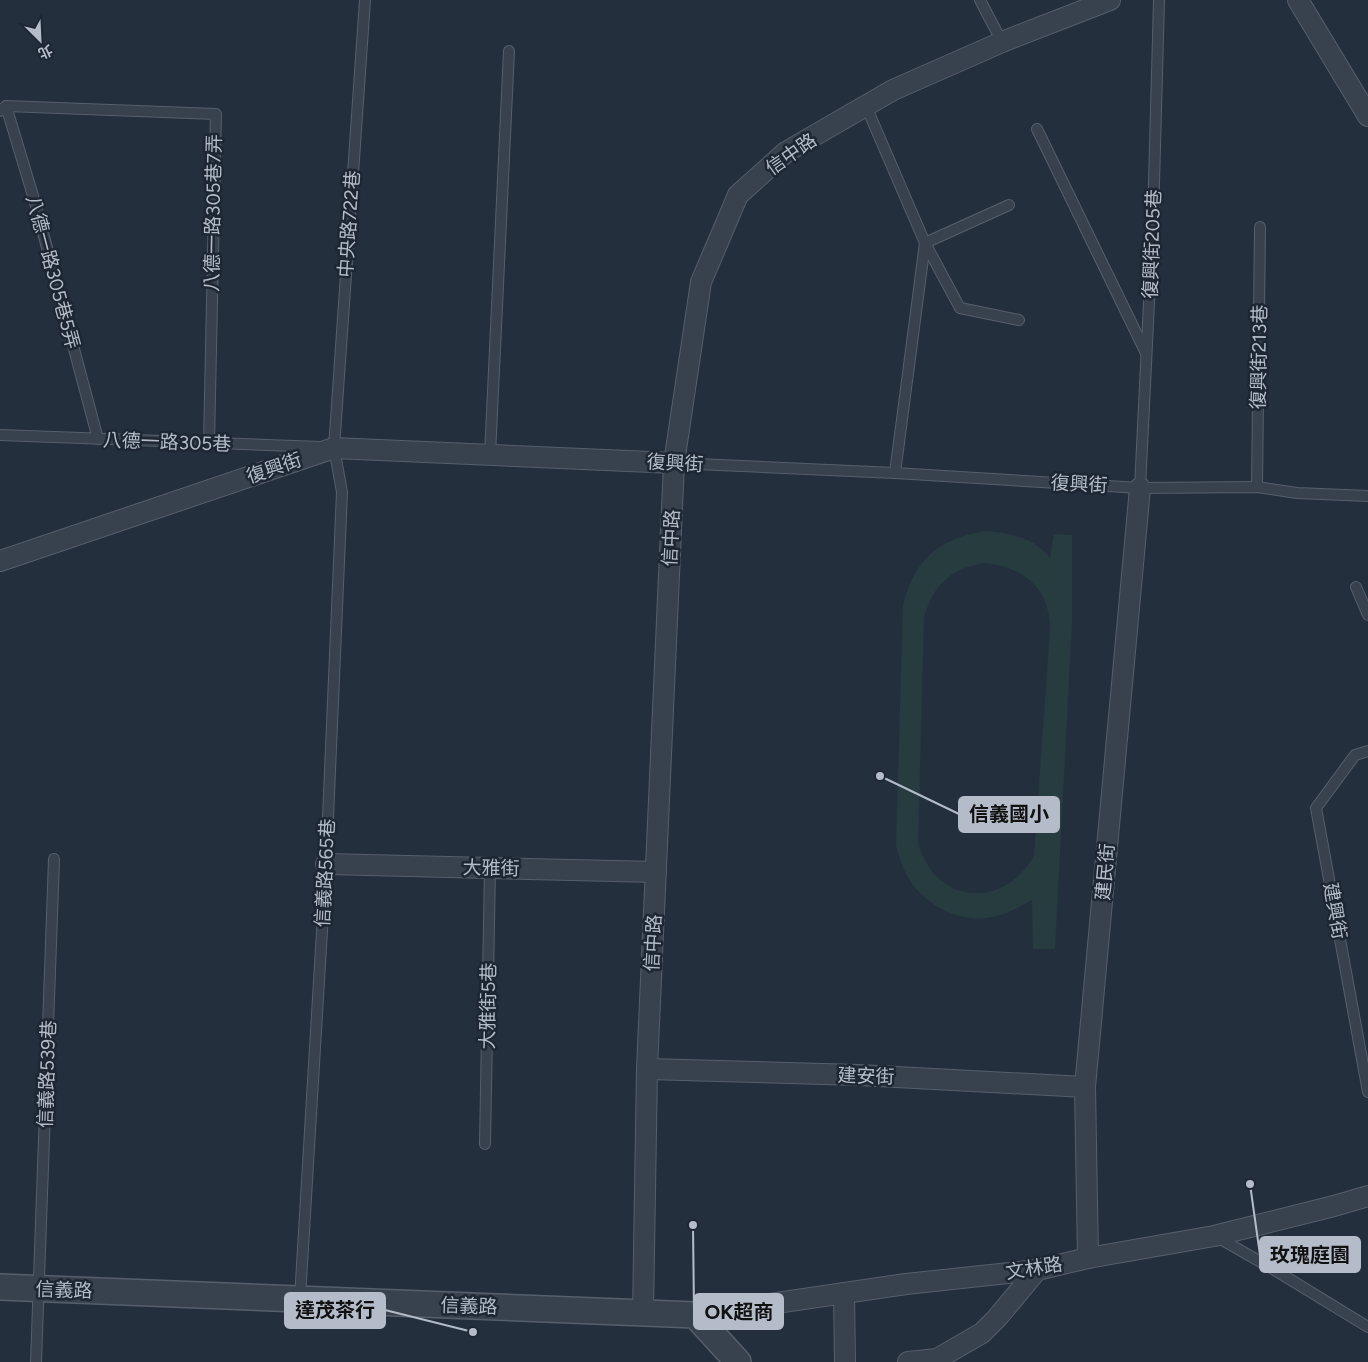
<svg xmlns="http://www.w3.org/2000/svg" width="1368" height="1362" viewBox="0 0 1368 1362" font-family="Figtree,'Noto Sans TC',sans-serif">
	<rect width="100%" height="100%" fill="#242f3e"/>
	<path fill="#263c3f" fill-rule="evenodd" d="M985 531C1010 533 1035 538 1050 558L1054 534 1072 535V622L1055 949H1033L1032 900C1020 906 1010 913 996 916 965 925 929 908 911 882 903 871 900 859 896 846L903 605C915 559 938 539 985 531ZM984 563C1022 566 1050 588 1050 629L1034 856C1003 910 934 905 918 842L924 618C933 585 950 569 984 563Z"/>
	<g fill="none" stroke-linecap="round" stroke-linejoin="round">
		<g stroke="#565f6c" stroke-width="12">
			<g id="service">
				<path d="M980 0 1002 42"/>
				<path d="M6 106 34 199 98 439"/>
				<path d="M866 106 925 243 895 473"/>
				<path d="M0 111 6 106 216 114 209 443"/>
				<path d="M1037 129 1146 353"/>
				<path d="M1009 205 925 243 960 308 1019 320"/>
				<path d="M0 435 320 447"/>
				<path d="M490 455 509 51"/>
				<path d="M674 463 895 473 1140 488 1257 487 1297 493 1368 496"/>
				<path d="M1257 487 1260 227"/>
				<path d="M1140 488 1153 220 1159 0"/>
				<path d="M1356 587 1368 615"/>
				<path d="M1368 751 1355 755 1316 808 1368 1092"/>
				<path d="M485 1144 490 868"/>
				<path d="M1217 1237 1273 1269 1368 1327"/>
				<path d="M300 1298 326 864 342 492 334 448 365 0"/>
				<path d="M36 1362 54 859"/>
			</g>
		</g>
		<g stroke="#565f6c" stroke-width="22">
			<g id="minor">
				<path d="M1298 0 1368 116"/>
				<path d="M0 561 334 448 674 463"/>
				<path d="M326 864 656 872"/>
				<path d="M647 1069 859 1075 1085 1087"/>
				<path d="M1088 1258 1085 1087 1140 488"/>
				<path d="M844 1293 845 1362"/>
				<path d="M643 1313 647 1069 674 463 701 282 738 195 786 152 893 90 1002 42 1110 0"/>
				<path d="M695 1315 906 1284 1037 1270 1088 1258 1214 1236 1334 1206 1368 1196"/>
				<path d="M908 1362 937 1359 982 1333 997 1318 1037 1270"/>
			</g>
		</g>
		<g stroke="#565f6c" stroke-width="28">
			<path id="tertiary" d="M0 1287 695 1315 738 1362"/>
		</g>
		<use href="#service" stroke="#38414e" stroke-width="10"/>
		<use href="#minor" stroke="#38414e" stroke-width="20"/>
		<use href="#tertiary" stroke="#38414e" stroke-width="25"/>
	</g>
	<g text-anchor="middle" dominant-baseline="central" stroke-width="5" stroke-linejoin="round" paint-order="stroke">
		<g font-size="19" fill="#b4bcc9" stroke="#1d2633">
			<text transform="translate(791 154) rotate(-35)">信中路</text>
			<text transform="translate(213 213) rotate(-89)">八德一路305巷7弄</text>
			<text transform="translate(349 224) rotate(-86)">中央路722巷</text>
			<text transform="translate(1152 244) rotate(-88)">復興街205巷</text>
			<text transform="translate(53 272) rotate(75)">八德一路305巷5弄</text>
			<text transform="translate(1259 357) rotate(-89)">復興街213巷</text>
			<text transform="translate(167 442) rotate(2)">八德一路305巷</text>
			<text transform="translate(675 463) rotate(3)">復興街</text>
			<text transform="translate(274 468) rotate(-19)">復興街</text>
			<text transform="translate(1079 484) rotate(3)">復興街</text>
			<text transform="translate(671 538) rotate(-87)">信中路</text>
			<text transform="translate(491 868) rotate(1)">大雅街</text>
			<text transform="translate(1105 872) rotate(-85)">建民街</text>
			<text transform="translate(325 873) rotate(-87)">信義路565巷</text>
			<text transform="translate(1335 911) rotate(80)">建興街</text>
			<text transform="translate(653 943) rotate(-87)">信中路</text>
			<text transform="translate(488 1006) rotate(-89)">大雅街5巷</text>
			<text transform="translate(47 1074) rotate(-88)">信義路539巷</text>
			<text transform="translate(866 1076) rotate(2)">建安街</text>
			<text transform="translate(1034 1268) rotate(-9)">文林路</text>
			<text transform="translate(64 1290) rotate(2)">信義路</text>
			<text transform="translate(469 1306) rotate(2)">信義路</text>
		</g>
	</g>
	<path fill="none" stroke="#b4bcc9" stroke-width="2" d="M880 776L959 814M1250 1184L1260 1255M473 1332L385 1310M693 1225L694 1312"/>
	<g fill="#b4bcc9" stroke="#1d2633" stroke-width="2">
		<circle cx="880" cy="776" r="5"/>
		<circle cx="1250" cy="1184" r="5"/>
		<circle cx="473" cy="1332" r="5"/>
		<circle cx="693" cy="1225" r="5"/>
	</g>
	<g fill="#b4bcc9" stroke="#b4bcc9" stroke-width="2">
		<rect x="959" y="797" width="100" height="35" rx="5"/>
		<rect x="1260" y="1237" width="100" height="35" rx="5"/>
		<rect x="285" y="1293" width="100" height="35" rx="5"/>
		<rect x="694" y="1294" width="89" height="35" rx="5"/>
	</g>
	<g font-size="20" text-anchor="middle" font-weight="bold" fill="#111">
		<text x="1009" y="821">信義國小</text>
		<text x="1310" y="1262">玫瑰庭園</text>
		<text x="335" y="1317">達茂茶行</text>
		<text x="739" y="1319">OK超商</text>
	</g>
	<g transform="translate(40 40) rotate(156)" stroke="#1d2633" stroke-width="4" paint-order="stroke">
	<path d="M0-4L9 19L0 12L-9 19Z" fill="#b4bcc9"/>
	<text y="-8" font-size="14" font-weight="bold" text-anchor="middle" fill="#b4bcc9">北</text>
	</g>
</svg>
